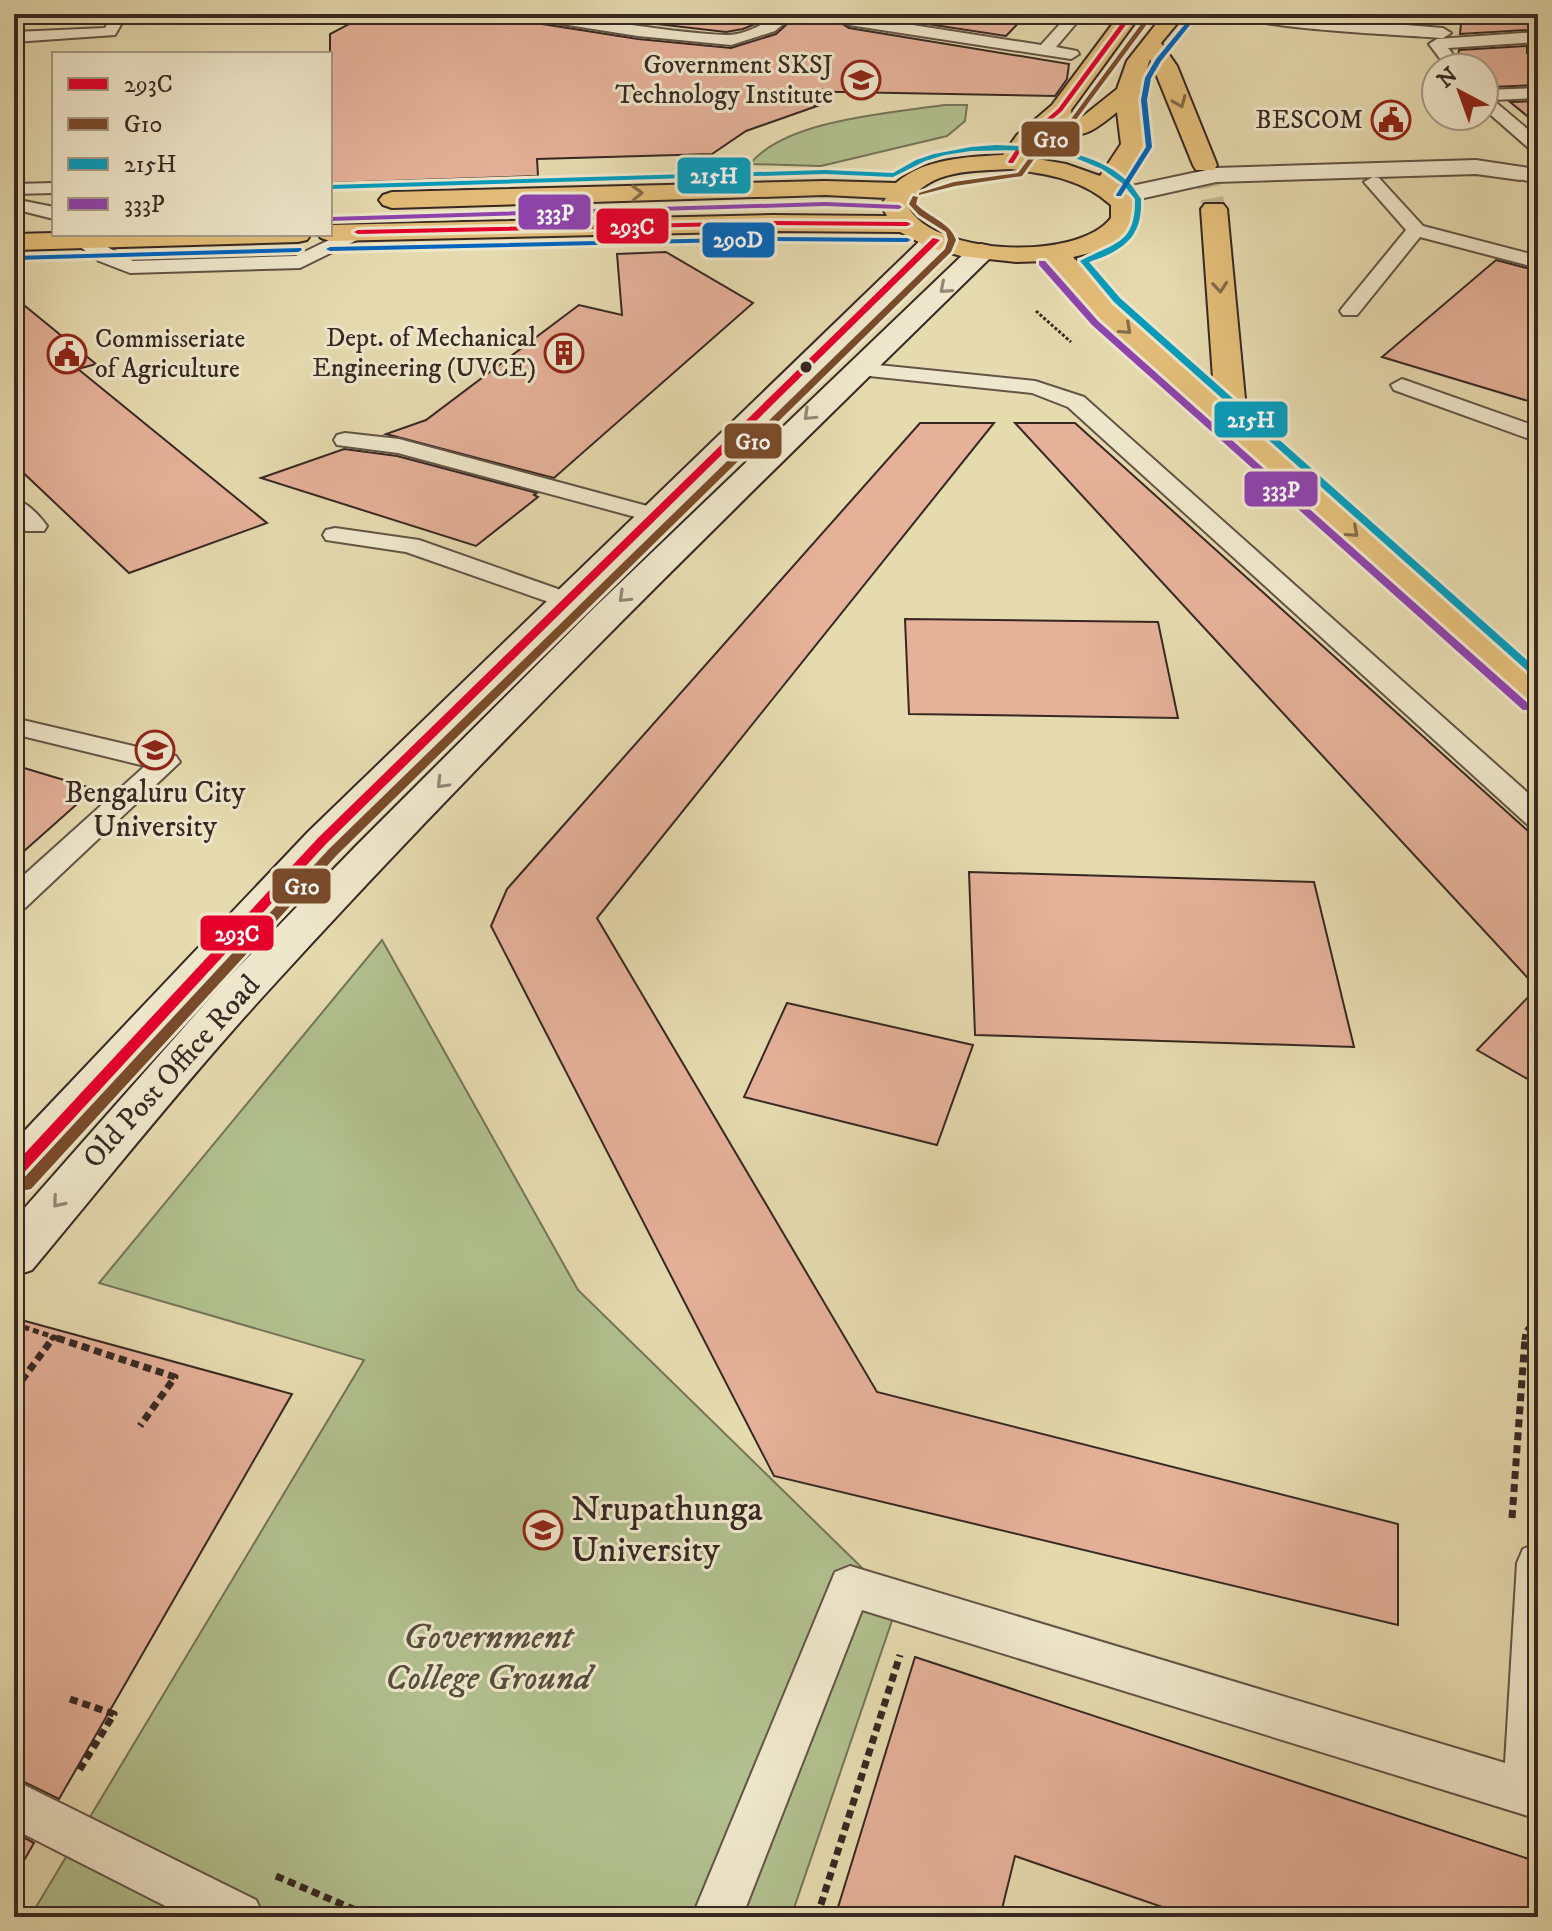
<svg xmlns="http://www.w3.org/2000/svg" width="1552" height="1931" viewBox="0 0 1552 1931" font-family="'IM FELL DW Pica',serif">
	<rect width="100%" height="100%" fill="#e6daaf"/>
	<filter id="stains"><feTurbulence type="fractalNoise" baseFrequency=".0025" numOctaves="4"/><feColorMatrix values="0 0 0 0 .2 0 0 0 0 .09 0 0 0 0 .02 0 0 0 .5 -.17"/></filter>
	<radialGradient id="worn" r=".72"><stop offset=".6" stop-color="#630" stop-opacity="0"/><stop offset="1" stop-color="#630" stop-opacity=".3"/></radialGradient>
	<g fill="#b1c08e" stroke="#747458" stroke-width="2">
		<path d="M944 105H967L965 121 947 136 821 166 750 164C785 120 890 113 944 105Z"/>
		<path d="M382 940 578 1290 898 1603 791 1917H14V1908L33 1912 364 1360 99 1283Z"/>
	</g>
	<g fill="#e5b199" stroke="#372822" stroke-width="2">
		<path d="M368 14H513L523 21 638 39 731 48 776 34 798 14H845L838 21 849 28 1069 64 1067 79 1055 96 786 91 817 106 746 131 712 154 537 159 538 176 330 183V34Z"/>
		<path d="M570 14H779L743 29 726 32Z"/>
		<path d="M862 14H1027L1006 36Z"/>
		<path d="M1462 14H1528V30L1460 34Z"/>
		<path d="M1527 46V53H1538V85L1492 87 1484 80V68H1470L1458 56 1459 50Z"/>
		<path d="M1538 101V125L1510 102Z"/>
		<path d="M666 252 753 303 554 478 386 434 426 420 579 305 622 315 617 254Z"/>
		<path d="M1496 260 1538 271V404L1382 357Z"/>
		<path d="M14 297 96 364 78 369 267 523 129 573 14 464Z"/>
		<path d="M920 423H994L597 918 877 1392 1398 1524V1625L774 1476 491 926 507 889Z"/>
		<path d="M1015 423H1075L1538 840V1085L1477 1050 1537 988Z"/>
		<path d="M344 449 397 456 537 493 534 495 538 497 476 546 261 478Z"/>
		<path d="M905 619 1158 622 1178 718 909 714Z"/>
		<path d="M14 765 94 789 14 860Z"/>
		<path d="M969 872 1314 882 1354 1047 975 1035Z"/>
		<path d="M787 1003 973 1045 937 1145 744 1097Z"/>
		<path d="M14 1318 292 1394 59 1799 14 1777Z"/>
		<path d="M915 1657 1538 1862V1917H1191L1015 1856 1000 1917H835Z"/>
		<path d="M14 1832 34 1843 14 1878Z"/>
	</g>
	<g fill="none" stroke-linecap="round" stroke-linejoin="round">
		<path stroke="#c3b693" stroke-width="23" stroke-dasharray="23 11" stroke-linecap="butt" d="M1205 165 1214 209"/>
		<g stroke="#635445" stroke-width="4">
			<g id="lane">
				<path d="M113 14H127L115 35 14 42V32L105 28Z"/>
				<path d="M516 14C586 14 655 32 726 35 752 36 771 14 795 14L775 31 731 45 638 36 523 18Z"/>
				<path d="M1069 14H1084L1056 47 1077 51 1079 54 1071 59 849 25 841 20 849 15 1041 45Z"/>
				<path d="M1235 14H1270L1443 28 1451 33 1443 38C1410 35 1252 29 1235 14Z"/>
				<path d="M1538 32V42L1448 48 1463 68H1447L1429 44 1437 39Z"/>
				<path d="M1538 88V98L1493 100 1538 138V152L1532 151 1484 109V90Z"/>
				<path d="M1520 168 1538 173V184L1514 177 1511 173Z"/>
				<path d="M1373 177 1379 178 1423 226 1538 256V268L1420 237 1357 315H1343L1340 311 1343 307 1406 230 1364 182Z"/>
				<path d="M54 183V193L14 194V184Z"/>
				<path d="M14 199 54 207V219L14 209Z"/>
				<path d="M358 226 365 228 367 232 365 236 300 268 130 273 99 261 71 240 73 236H87L133 261 296 256Z"/>
				<path d="M858 363 1035 381 1084 397 1538 802V827L1528 825 1068 407 1032 393 850 374 847 369Z"/>
				<path d="M1402 379 1538 427V442L1394 390 1391 385Z"/>
				<path d="M345 433 399 439 662 510 666 515 662 520 654 522 398 453 337 445 334 440 337 435Z"/>
				<path d="M14 499C27 502 39 515 47 526L44 531H26L14 519Z"/>
				<path d="M335 528 419 540 575 595 579 600 575 605 566 608 406 552 326 540 323 535 326 530Z"/>
				<path d="M14 718 176 756 180 762 25 908 14 911V884L145 766 14 734Z"/>
				<path d="M1538 1543V1819L862 1610 742 1917H692L835 1572 850 1566 1505 1763 1517 1563 1523 1549Z"/>
				<path d="M14 1780 256 1900 264 1917H187L14 1829Z"/>
			</g>
		</g>
		<g stroke="#635445" stroke-width="4">
			<path id="street" d="M1476 160 1529 168 1532 173 1529 178 1520 180 1476 174 1216 182 1117 204 1108 201 1104 196 1108 191 1216 168Z"/>
		</g>
		<g stroke="#372822" stroke-width="4">
			<g id="secondary">
				<path d="M936 232 945 234 949 240 945 246 336 850 31 1187 14 1193V1142L308 832 927 234Z"/>
				<path d="M981 244 990 246 994 252 990 258C742 501 492 744 258 1002 180 1088 107 1180 32 1270L14 1276V1220L224 982 357 845 594 608 972 246Z"/>
			</g>
		</g>
		<g stroke="#372822" stroke-width="4">
			<g id="primary">
				<path d="M1120 14H1141L1071 110 1072 118 1077 121 1117 89 1127 61 1164 14H1185L1161 43 1177 66 1217 165 1214 170H1196L1193 165 1150 59 1139 94 1145 144 1118 186 1136 203 1137 218C1121 243 1101 251 1073 257L1116 305 1214 392 1201 209 1205 204H1223L1227 209 1247 420 1538 676V707L1525 704 1096 317 1048 261 1016 262 961 256 928 247 900 232 772 231 330 241 321 238 318 234H330V225L772 215 887 216 881 205 886 198 825 195 392 208 383 205 379 200 383 195 392 192 825 181 896 183C925 158 967 157 1003 155L1017 135 1052 105ZM1117 112 1121 144 1100 176 1066 164 1026 157 1034 144 1054 127C1079 145 1097 128 1117 112ZM1011 169C1048 174 1082 179 1111 205V218C1078 262 931 256 907 205 928 169 973 171 1011 169Z"/>
				<path d="M14 234 54 233 311 234 307 240 298 242 14 250Z"/>
			</g>
		</g>
		<path stroke="#372822" stroke-width="3" stroke-dasharray="3 2" stroke-linecap="butt" d="M1036 311 1071 342"/>
		<g stroke="#372822" stroke-width="5" stroke-dasharray="6 4" stroke-linecap="butt">
			<path d="M14 1324 63 1340"/>
			<path d="M51 1340 54 1336"/>
			<path d="M1524 1340 1525 1332 1538 1316"/>
		</g>
		<g stroke="#372822" stroke-width="7" stroke-dasharray="8 5" stroke-linecap="butt">
			<path d="M57 1338 175 1377 140 1426"/>
			<path d="M14 1391 53 1338"/>
			<path d="M1512 1518 1525 1338"/>
			<path d="M70 1699 114 1714 77 1774"/>
			<path d="M276 1876 372 1917"/>
			<path d="M817 1917 900 1655"/>
		</g>
		<use href="#lane" fill="#efe7cb" fill-rule="evenodd"/>
		<use href="#street" fill="#efe7cb" fill-rule="evenodd"/>
		<use href="#secondary" fill="#efe7cb" fill-rule="evenodd"/>
		<use href="#primary" fill="#e3bd78" fill-rule="evenodd"/>
		<g stroke="#efe7cb" stroke-width="6">
			<g id="bus-1">
				<path d="M1128 14H1134L1062 111 1027 141 1013 163H1009L1008 162 1023 139 1058 109Z"/>
				<path d="M772 221 907 222 911 224 907 226 772 225 358 234 354 232 358 230Z"/>
				<path d="M933 238 940 240 326 844 19 1178 14 1179V1165L318 838Z"/>
			</g>
		</g>
		<g stroke="#efe7cb" stroke-width="6">
			<g id="bus-2">
				<path d="M1142 23 1147 24 1075 121 1039 152 1022 176 955 186 919 195V193L954 182 1018 173 1035 150 1071 119Z"/>
				<path d="M913 196 918 197 916 204C928 217 950 222 956 240L951 252 337 855 31 1189 26 1190 21 1189 19 1185 21 1181 329 849 945 249 948 240 946 232 919 215 909 204Z"/>
			</g>
		</g>
		<g stroke="#efe7cb" stroke-width="6">
			<path id="bus-3" d="M996 145C1039 147 1091 149 1125 179 1132 184 1136 192 1141 199 1143 238 1122 251 1089 262L1120 298 1538 670V678L1534 677 1114 302 1080 261C1113 243 1136 245 1135 199L1122 183 1102 169 1078 159 1053 153 1024 150 971 151 945 155 925 161 893 177 825 174 330 189V185L825 170 893 173 916 160 934 154 971 147Z"/>
		</g>
		<g stroke="#efe7cb" stroke-width="6">
			<g id="bus-4">
				<path d="M825 202 899 205 902 207 899 209 825 206 330 221V217Z"/>
				<path d="M1039 261H1045L1098 321 1531 706 1532 708 1531 710H1523L1092 325 1039 265Z"/>
			</g>
		</g>
		<g stroke="#efe7cb" stroke-width="6">
			<g id="bus-5">
				<path d="M1185 24 1190 25 1161 61 1151 78 1147 100 1152 147 1121 196H1117L1116 195 1146 147 1141 100 1145 78 1156 59Z"/>
				<path d="M772 237 907 238 911 240 907 242 772 241 330 251 326 249 330 247Z"/>
				<path d="M301 248 302 250 298 252 14 260V256Z"/>
			</g>
		</g>
		<use href="#bus-1" fill="#e4002b" fill-rule="evenodd"/>
		<use href="#bus-2" fill="#7a4b2a" fill-rule="evenodd"/>
		<use href="#bus-3" fill="#069cbd" fill-rule="evenodd"/>
		<use href="#bus-4" fill="#8e44ad" fill-rule="evenodd"/>
		<use href="#bus-5" fill="#0065bd" fill-rule="evenodd"/>
	</g>
	<defs><path id="oneway-chevron" d="M-2-3.5L2.5 0L-2 3.5" fill="none" stroke-width="1.6" stroke-linecap="round" stroke-linejoin="round" transform="scale(2)"/></defs>
	<g stroke="#846b49">
		<use href="#oneway-chevron" transform="translate(1180 102) rotate(68)"/>
		<use href="#oneway-chevron" transform="translate(637 193) rotate(-2)"/>
		<use href="#oneway-chevron" transform="translate(1220 287) rotate(85)"/>
		<use href="#oneway-chevron" transform="translate(1126 329) rotate(42)"/>
		<use href="#oneway-chevron" transform="translate(1353 532) rotate(42)"/>
	</g>
	<g stroke="#938876">
		<use href="#oneway-chevron" transform="translate(945 288) rotate(139)"/>
		<use href="#oneway-chevron" transform="translate(809 415) rotate(136)"/>
		<use href="#oneway-chevron" transform="translate(624 597) rotate(136)"/>
		<use href="#oneway-chevron" transform="translate(442 783) rotate(134)"/>
		<use href="#oneway-chevron" transform="translate(58 1202) rotate(130)"/>
	</g>
	<defs>
		<g id="university-ring" transform="scale(2)"><circle r="9.5" fill="#efe7cb" stroke="#8f2418" stroke-width="1.5"/><path d="M0-5L7-2L0 1L-7-2ZM-4 1L0 2.5L4 1V4Q0 6-4 4Z" fill="#8f2418"/></g>
		<g id="civic-ring" transform="scale(2)"><circle r="9.5" fill="#efe7cb" stroke="#8f2418" stroke-width="1.5"/><path d="M-.6-6.5H3V-4.5H.6V-3L4-1V1h2V6H-6V1h2V-1L-.6-3ZM-1.2 2.5V6h2.4V2.5Z" fill="#8f2418"/></g>
		<g id="building-ring" transform="scale(2)"><circle r="9.5" fill="#efe7cb" stroke="#8f2418" stroke-width="1.5"/><path d="M-4-6H4V6H1V3H-1V6H-4ZM-2.5-4.3h1.7v1.8h-1.7ZM.8-4.3h1.7v1.8H.8ZM-2.5-1h1.7V.8h-1.7ZM.8-1h1.7V.8H.8Z" fill="#8f2418"/></g>
	</defs>
	<g fill-rule="evenodd">
		<use href="#university-ring" x="861" y="80"/>
		<use href="#civic-ring" x="1391" y="120"/>
		<use href="#building-ring" x="564" y="353"/>
		<use href="#civic-ring" x="67" y="354"/>
		<use href="#university-ring" x="155" y="750"/>
		<use href="#university-ring" x="543" y="1530"/>
	</g>
	<circle fill="#372822" stroke="#efe7cb" stroke-width="3" cx="806" cy="367" r="7"/>
	<g text-anchor="middle" dominant-baseline="central" stroke-width="6" stroke-linejoin="round" paint-order="stroke">
		<g font-size="26" fill="#372822" stroke="#efe7cb" text-anchor="end">
			<text x="833" y="65">Government SKSJ<tspan x="833" dy="30">Technology Institute</tspan></text>
			<text x="1363" y="120">BESCOM</text>
			<text x="536" y="338">Dept. of Mechanical<tspan x="536" dy="30">Engineering (UVCE)</tspan></text>
			<text x="95" y="339" text-anchor="start">Commisseriate<tspan x="95" dy="30">of Agriculture</tspan></text>
		</g>
		<g font-size="30" fill="#372822" stroke="#efe7cb">
			<text x="155" y="793">Bengaluru City<tspan x="155" dy="34">University</tspan></text>
		</g>
		<g font-size="30" fill="#372822" stroke="#efe7cb">
			<text transform="translate(172 1072) rotate(-48)">Old Post Office Road</text>
		</g>
		<g font-size="36" fill="#372822" stroke="#efe7cb" text-anchor="start">
			<text x="571" y="1509">Nrupathunga<tspan x="571" dy="41">University</tspan></text>
		</g>
		<g font-size="36" font-style="italic" fill="#564e3d" stroke="#efe7cb">
			<text x="488" y="1637">Government<tspan x="488" dy="41">College Ground</tspan></text>
		</g>
	</g>
	<g stroke="#efe7cb" stroke-width="3">
		<rect x="1020" y="120" width="61" height="38" rx="8" fill="#7a4b2a"/>
		<rect x="676" y="156" width="76" height="39" rx="8" fill="#069cbd"/>
		<rect x="517" y="193" width="75" height="38" rx="8" fill="#8e44ad"/>
		<rect x="595" y="207" width="75" height="38" rx="8" fill="#e4002b"/>
		<rect x="701" y="221" width="75" height="38" rx="8" fill="#0065bd"/>
		<rect x="1213" y="400" width="76" height="39" rx="8" fill="#069cbd"/>
		<rect x="723" y="422" width="60" height="38" rx="8" fill="#7a4b2a"/>
		<rect x="1243" y="470" width="76" height="38" rx="8" fill="#8e44ad"/>
		<rect x="271" y="867" width="61" height="38" rx="8" fill="#7a4b2a"/>
		<rect x="199" y="914" width="76" height="38" rx="8" fill="#e4002b"/>
	</g>
	<g font-size="22" text-anchor="middle" font-weight="bold" fill="#fff">
		<text x="1051" y="147">G10</text>
		<text x="714" y="183">215H</text>
		<text x="555" y="220">333P</text>
		<text x="632" y="234">293C</text>
		<text x="738" y="247">290D</text>
		<text x="1251" y="427">215H</text>
		<text x="753" y="449">G10</text>
		<text x="1281" y="497">333P</text>
		<text x="302" y="894">G10</text>
		<text x="237" y="941">293C</text>
	</g>
	<rect width="1552" height="1931" fill="none" stroke="#e6daaf" stroke-width="48"/>
	<rect x="16" y="16" width="1520" height="1899" fill="none" stroke="#372822" stroke-width="4"/>
	<rect x="24" y="24" width="1504" height="1883" fill="none" stroke="#372822" stroke-width="2"/>
	<rect x="52" y="52" width="280" height="184" fill="#efe7cb" stroke="#a59b87" stroke-width="2"/>
	<rect x="68" y="78" width="40" height="12" fill="#e4002b" stroke="#a59b87" stroke-width="2"/>
	<text x="124" y="92" font-size="24" fill="#372822">293C</text>
	<rect x="68" y="118" width="40" height="12" fill="#7a4b2a" stroke="#a59b87" stroke-width="2"/>
	<text x="124" y="132" font-size="24" fill="#372822">G10</text>
	<rect x="68" y="158" width="40" height="12" fill="#069cbd" stroke="#a59b87" stroke-width="2"/>
	<text x="124" y="172" font-size="24" fill="#372822">215H</text>
	<rect x="68" y="198" width="40" height="12" fill="#8e44ad" stroke="#a59b87" stroke-width="2"/>
	<text x="124" y="212" font-size="24" fill="#372822">333P</text>
	<g transform="translate(1460 92) rotate(319)"><circle r="38" fill="#efe7cb" stroke="#a59b87" stroke-width="2"/>
	<path d="M0-6L14 30L0 20L-14 30Z" fill="#8f2418"/>
	<text y="-12" font-size="22" font-weight="bold" text-anchor="middle" fill="#372822">N</text>
	</g>
	<rect width="100%" height="100%" filter="url(#stains)"/>
	<rect width="100%" height="100%" fill="url(#worn)"/>
</svg>
